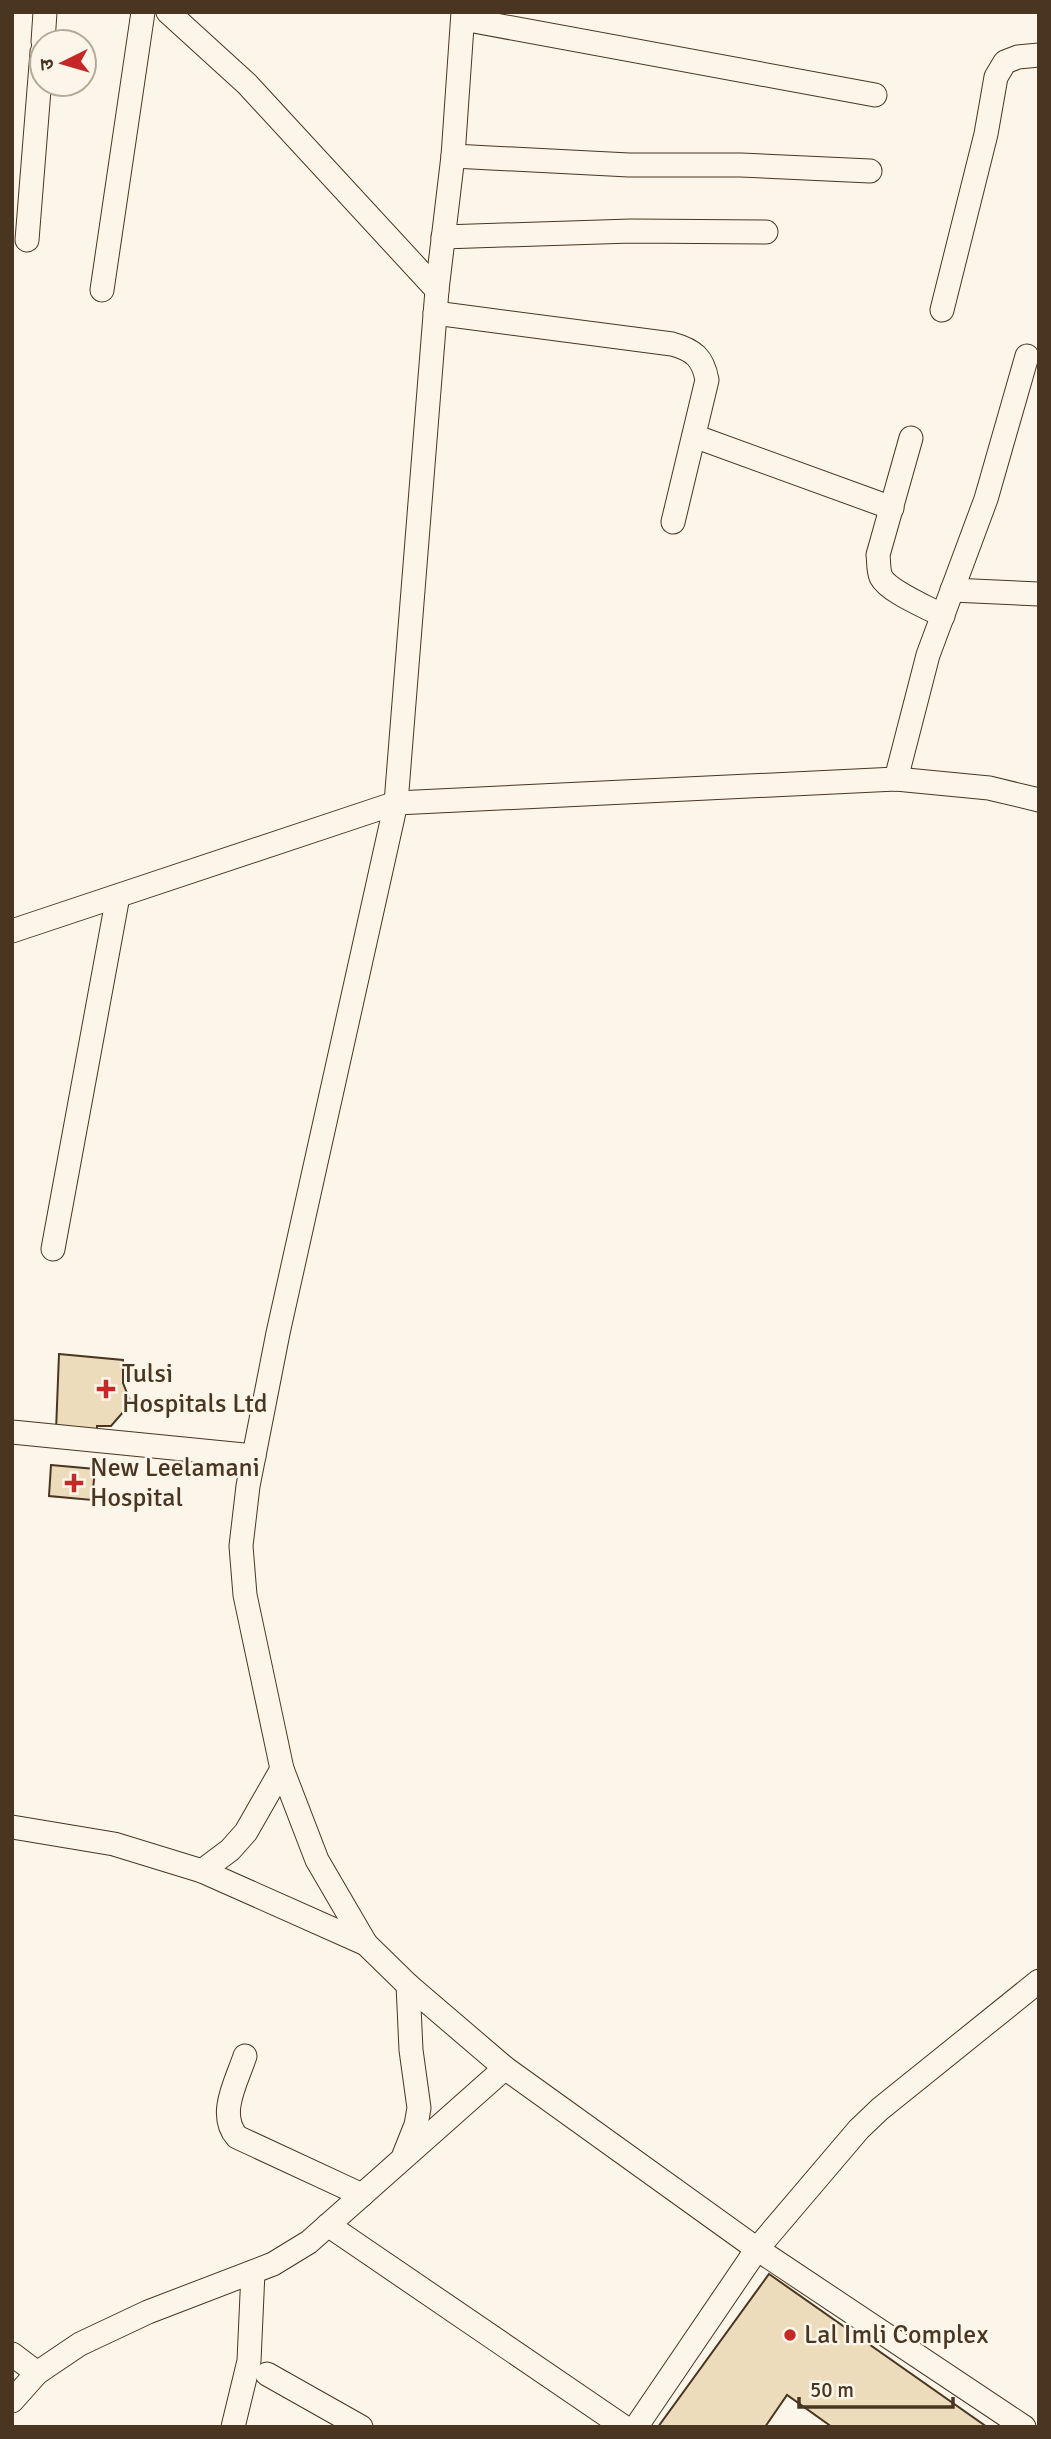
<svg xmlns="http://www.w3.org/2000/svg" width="1051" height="2439" viewBox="0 0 1051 2439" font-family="Signika,'Noto Sans Devanagari',sans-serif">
	<rect width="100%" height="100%" fill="#fbf6e9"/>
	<g fill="#ecdcbc" stroke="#4a3520" stroke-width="2">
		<path d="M59 1354 123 1360V1383L131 1403 111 1426H97V1434L56 1431Z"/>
		<path d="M51 1465 95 1469 92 1500 49 1496Z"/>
		<path d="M769 2274 987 2427H832L787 2395 765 2427H658Z"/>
	</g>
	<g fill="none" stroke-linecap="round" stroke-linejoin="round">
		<g stroke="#4a3520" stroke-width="25">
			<g id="minor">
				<path d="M168 12 247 84 437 290"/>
				<path d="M463 19 875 95"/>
				<path d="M43 42 45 12"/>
				<path d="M453 156 629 165H741L870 171"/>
				<path d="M443 237 631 231 766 232"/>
				<path d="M27 240 42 52"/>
				<path d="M102 290 143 12"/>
				<path d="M942 310 986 134 996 77 1005 62 1018 57 1039 55"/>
				<path d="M435 313 672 344C694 350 703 358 707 380L673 522"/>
				<path d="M694 436 892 508"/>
				<path d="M911 438 878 555C879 562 878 570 881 577 889 592 927 607 943 616"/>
				<path d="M952 590 1039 594"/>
				<path d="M896 779 928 655 986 499 1027 356"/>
				<path d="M12 931 396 803 896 779 989 788 1039 800"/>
				<path d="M53 1249 118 896"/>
				<path d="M12 1432 254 1456"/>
				<path d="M12 1827 114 1844 202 1871 366 1944 408 1985 505 2068 757 2249 1024 2427"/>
				<path d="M202 1871 230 1850 246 1832 282 1769"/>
				<path d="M366 1944 317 1860 282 1769 245 1595 241 1546 248 1486 278 1333 396 803 437 290 453 156 463 12"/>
				<path d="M245 2056C237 2081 217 2114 237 2137L362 2195"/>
				<path d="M404 2155 416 2125 419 2108 411 2050 408 1985"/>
				<path d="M328 2225 624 2427"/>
				<path d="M12 2354 37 2373"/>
				<path d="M267 2374 361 2427"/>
				<path d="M12 2401 37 2373 80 2344 148 2312 273 2264 309 2242 505 2068"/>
				<path d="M233 2427 249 2361 253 2272"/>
				<path d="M636 2427 757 2249 859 2129 880 2109 1039 1981"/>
			</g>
		</g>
		<use href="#minor" stroke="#fbf6e9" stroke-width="23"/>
	</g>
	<g fill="#c62828" stroke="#fbf6e9" stroke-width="2.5">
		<path d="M102.5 1378.5h7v7h7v7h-7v7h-7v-7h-7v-7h7z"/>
		<path d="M70.5 1472.5h7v7h7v7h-7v7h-7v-7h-7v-7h7z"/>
		<circle cx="790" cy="2335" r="7"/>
	</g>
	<g text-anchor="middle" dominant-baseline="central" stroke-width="5" stroke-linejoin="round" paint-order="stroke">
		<g font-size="26" fill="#4a3520" stroke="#fbf6e9" text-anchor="start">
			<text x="122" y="1374">Tulsi<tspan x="122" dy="30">Hospitals Ltd</tspan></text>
			<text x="90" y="1468">New Leelamani<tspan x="90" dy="30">Hospital</tspan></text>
			<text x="804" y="2335">Lal Imli Complex</text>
		</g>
	</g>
	<rect width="1051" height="2439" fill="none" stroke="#4a3520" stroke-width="28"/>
	<g transform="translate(63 63) rotate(265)"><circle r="33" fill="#fbf6e9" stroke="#b4a999" stroke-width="2"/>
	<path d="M0-5L12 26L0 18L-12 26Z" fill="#c62828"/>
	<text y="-10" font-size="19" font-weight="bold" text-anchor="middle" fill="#4a3520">उ</text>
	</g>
	<path d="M799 2397v10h154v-10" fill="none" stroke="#4a3520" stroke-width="3.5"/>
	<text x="810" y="2397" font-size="21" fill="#4a3520" stroke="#fbf6e9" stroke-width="5" paint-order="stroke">50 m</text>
</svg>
